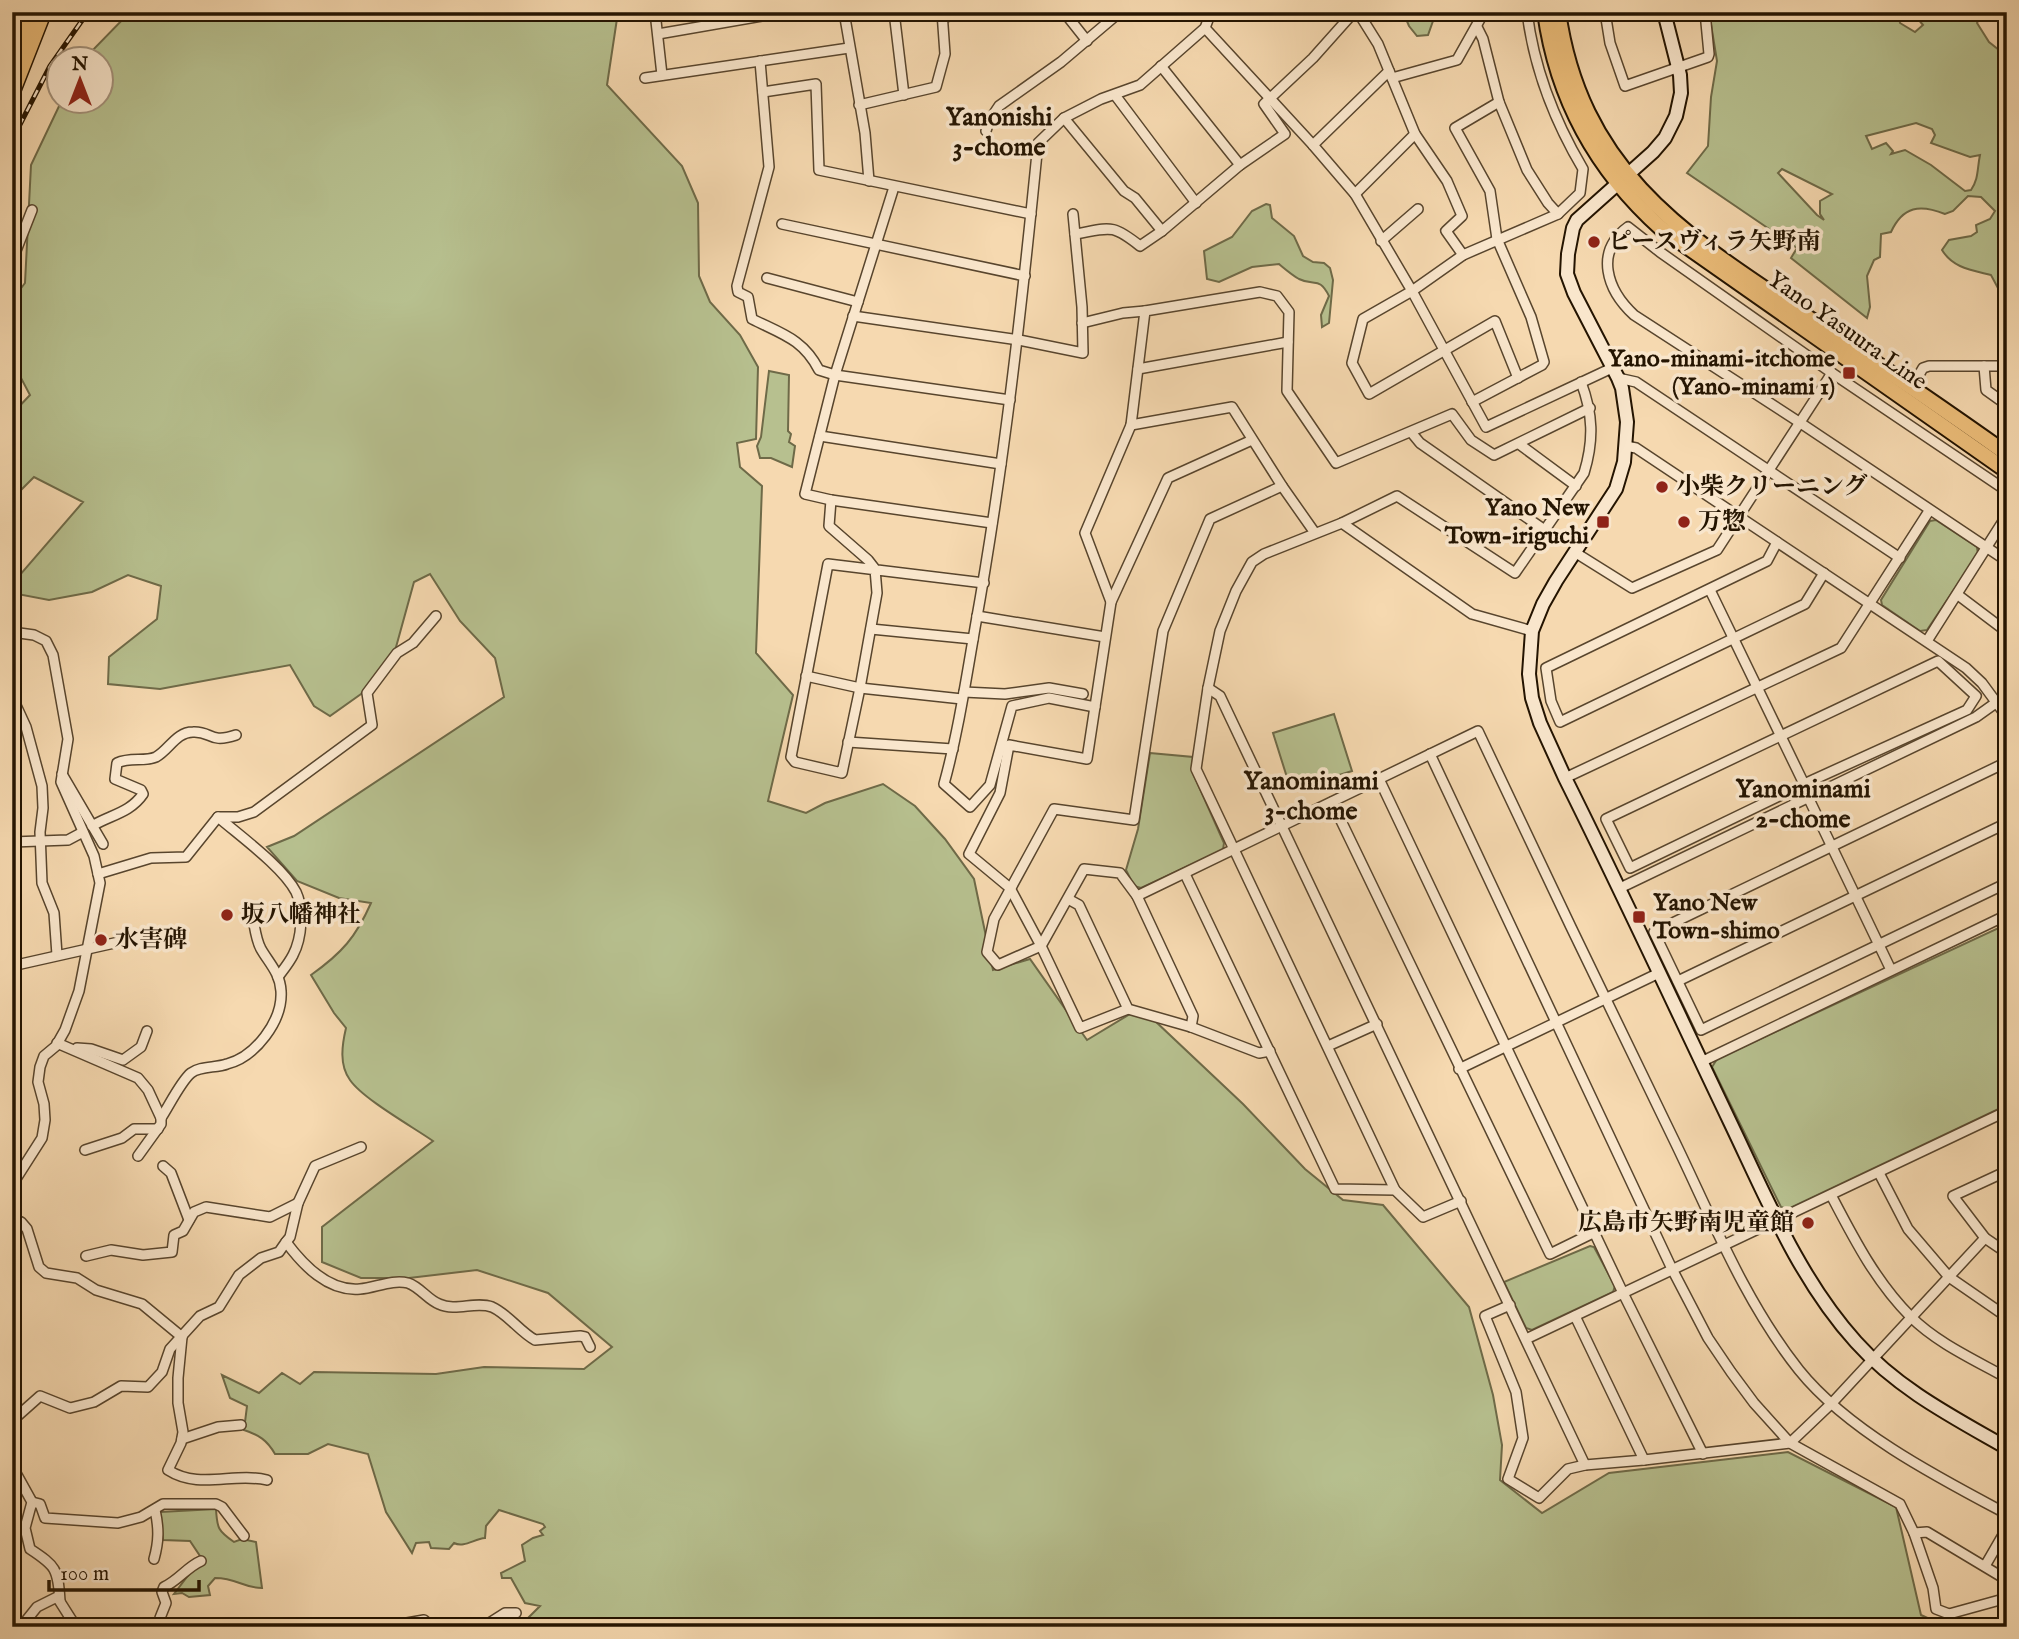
<svg xmlns="http://www.w3.org/2000/svg" width="2019" height="1639" viewBox="0 0 2019 1639" font-family="'IM FELL English','Noto Serif JP',serif">
	<rect width="100%" height="100%" fill="#f6d9b0"/>
	<filter id="stains"><feTurbulence type="fractalNoise" baseFrequency=".00286" numOctaves="4"/><feColorMatrix values="0 0 0 0 .2 0 0 0 0 .09 0 0 0 0 .02 0 0 0 .5 -.17"/></filter>
	<radialGradient id="worn" r=".72"><stop offset=".6" stop-color="#630" stop-opacity="0"/><stop offset="1" stop-color="#630" stop-opacity=".3"/></radialGradient>
	<g fill="#b7c08f" stroke="#6e6a48" stroke-width="2" fill-rule="evenodd">
		<path d="M618 12 607 85 682 166 698 203 699 276 710 302 740 335 758 367 756 439 737 443 740 467 762 486 756 653 793 695 768 801 806 813 825 803 883 784 915 806 945 839 974 879 993 970 1030 959 1087 1040 1130 1014 1155 1021 1243 1104 1305 1169 1343 1200 1383 1205 1469 1307 1493 1395 1502 1445 1500 1480 1542 1513 1609 1473 1788 1452 1896 1507 1921 1615 1947 1627H519L540 1606 525 1603 511 1578H502L501 1573 525 1561 522 1545 533 1538 543 1535 540 1531 545 1527 543 1524 499 1510 486 1526 485 1538C474 1539 464 1548 454 1543L449 1549 431 1548 429 1542 416 1543 412 1553 386 1512 368 1454 328 1444 308 1454H275C267 1440 259 1435 244 1430L247 1406 230 1398 222 1375 259 1393 282 1373 300 1384 314 1372 436 1374 484 1367 584 1369 612 1347 548 1293 477 1270 409 1278H361L322 1262V1227L433 1141C413 1127 363 1099 350 1080 339 1065 342 1045 346 1028L334 1013 311 975C342 953 356 937 371 903L339 898 297 881 267 847 294 836 504 697 495 658 460 621 430 574 414 582 393 658 361 694 330 716 314 706 290 665 160 689 108 684 109 657 157 619 161 586 128 575 92 592 49 600 12 593V584L83 502 34 477 12 499V414L30 395 12 361V300L25 283 31 165 61 102H102V60L84 59 129 13Z"/>
		<path d="M1403 12H1431L1433 21 1428 35 1417 36 1409 26Z"/>
		<path d="M1709 12H1898L1900 23 1915 32 1923 25 1912 12H1982L1977 23 1989 42 2004 54 2007 53V305L1991 275C1971 270 1953 268 1942 250L1949 240 1971 236 1977 232 1976 225 1990 219 1995 211 1981 197 1968 196 1953 211 1945 214C1920 204 1903 206 1891 232L1881 234 1880 257 1874 260 1867 276 1870 307 1867 318 1791 258 1797 248 1687 173 1708 146 1711 97 1717 61ZM1916 123 1932 129 1935 135 1931 143 1970 157 1980 155C1977 169 1979 178 1971 190L1965 191 1931 165 1905 150 1891 154 1893 151 1886 143 1872 149 1866 136ZM1782 169 1832 194 1820 201V214L1824 220 1817 215 1778 173Z"/>
		<path d="M1266 204 1270 205 1272 218 1294 236 1303 256 1313 262 1324 263 1330 268 1333 280 1329 323 1322 327 1321 315 1329 296C1319 276 1315 287 1299 279 1292 275 1285 269 1279 264L1252 267 1219 282 1207 279 1204 251 1232 237 1252 211Z"/>
		<path d="M769 371 789 375 788 431 791 434 789 442 795 446 792 467 771 458H760L757 446 761 437Z"/>
		<path d="M1936 520 1977 547 1978 554 1927 630 1920 631 1882 605 1881 600 1930 521Z"/>
		<path d="M1334 714 1352 771 1291 790 1273 733Z"/>
		<path d="M1150 753 1193 757 1192 771 1224 843 1223 850 1141 888 1134 886 1126 870 1138 829Z"/>
		<path d="M2007 924V1105L1788 1209 1781 1207 1712 1067 1717 1059Z"/>
		<path d="M1590 1246 1594 1247 1615 1286 1613 1292 1532 1330 1526 1328 1504 1282Z"/>
		<path d="M216 1509C217 1528 218 1531 234 1542L242 1539 256 1542 262 1588C243 1588 237 1578 215 1578L208 1586 210 1595 189 1597 182 1593 174 1594 193 1569 204 1562 190 1541 163 1540 160 1512Z"/>
	</g>
	<g fill="none" stroke-linecap="round" stroke-linejoin="round">
		<g stroke="#58452d" stroke-width="12">
			<g id="street">
				<path d="M655 12 662 75"/>
				<path d="M844 12 865 133 869 181"/>
				<path d="M894 12 904 95"/>
				<path d="M1064 12 1087 41"/>
				<path d="M1358 12 1378 44 1415 134 1447 181 1462 216 1446 231 1463 255"/>
				<path d="M1509 12 1527 15"/>
				<path d="M1527 12C1534 69 1554 120 1583 169L1580 193 1558 214"/>
				<path d="M1605 12 1610 43 1625 86 1708 57 1709 54 1705 12"/>
				<path d="M942 18 965 12"/>
				<path d="M1477 27 1483 39 1499 102 1527 170 1548 203 1558 214 1463 255 1412 291 1363 319 1352 363 1369 394 1495 321 1518 378"/>
				<path d="M1205 28 1313 145 1355 194 1412 291 1486 427 1612 368"/>
				<path d="M658 34 786 12"/>
				<path d="M760 61 769 167 737 286 738 292 748 297 752 319C782 334 803 339 819 370L835 375 1010 400"/>
				<path d="M1161 66 1240 165"/>
				<path d="M645 78 849 48"/>
				<path d="M1392 78 1457 60 1484 12"/>
				<path d="M763 92 816 84 819 170 1031 214"/>
				<path d="M1115 95 1196 203"/>
				<path d="M859 105 936 87 945 54 942 12"/>
				<path d="M1064 118 1124 191 1135 198 1162 231"/>
				<path d="M986 131 989 121 999 106 1061 62 1120 12"/>
				<path d="M1313 145 1389 71"/>
				<path d="M894 187 835 375 805 494 831 500 992 523"/>
				<path d="M1355 194 1415 134"/>
				<path d="M782 224 1025 276"/>
				<path d="M1075 234C1110 228 1111 223 1140 246L1162 231 1240 165 1285 134 1264 104 1313 58 1354 12"/>
				<path d="M1381 241 1418 209"/>
				<path d="M12 261 32 210"/>
				<path d="M767 278 858 302"/>
				<path d="M853 316 1019 340 1083 353 1082 307 1073 214"/>
				<path d="M1082 323 1123 313 1145 311"/>
				<path d="M1984 366 1986 390 2007 405"/>
				<path d="M1138 369 1288 342"/>
				<path d="M1618 378 1636 382 1900 558"/>
				<path d="M1912 387 1923 368 1929 366H2007"/>
				<path d="M1472 402 1542 365 1544 362 1531 317 1497 239 1490 191 1455 128 1499 102"/>
				<path d="M1131 425 1232 407 1282 486 1315 533"/>
				<path d="M1411 432 1420 443 1546 531"/>
				<path d="M820 436 1001 464"/>
				<path d="M1519 444 1576 486"/>
				<path d="M1626 446 1636 448 1966 668 1982 683 2007 717"/>
				<path d="M2007 491 1832 373 1660 252 1628 227C1594 252 1607 290 1634 315L1799 422 2007 561"/>
				<path d="M831 500 829 526 868 560 875 569 877 593 860 688 842 773 795 762 791 757 828 564 984 583"/>
				<path d="M1342 523 1397 496 1515 573 1584 473C1594 440 1593 414 1581 382"/>
				<path d="M1777 542 1767 561 1546 668 1551 701 1560 722 1805 604 1824 573"/>
				<path d="M1576 553 1632 588 1717 550 1832 373"/>
				<path d="M1710 590 1804 784"/>
				<path d="M1958 595 2007 632"/>
				<path d="M1111 602 1085 533 1131 425 1145 311 1260 292 1277 296 1289 312 1287 391 1336 463 1452 414 1471 440 1494 455 1590 408"/>
				<path d="M977 616 1105 637"/>
				<path d="M871 629 973 639"/>
				<path d="M12 632 34 635 46 641 53 655 68 739 61 782 94 856 100 883 79 991 65 1030 56 1046 44 1056 40 1067 38 1082 44 1104 45 1120 42 1138 12 1185"/>
				<path d="M14 632V701L26 727 42 786 43 808 40 832 42 883 54 913 57 955"/>
				<path d="M1927 641 2007 515"/>
				<path d="M1938 661 1976 696 1967 710 1804 784 1630 868 1606 819Z"/>
				<path d="M806 676 860 688 962 699"/>
				<path d="M1208 688 1220 696 1585 1465"/>
				<path d="M964 692 1005 694 1049 688 1083 694"/>
				<path d="M1095 707 1049 698 1012 706 990 785 970 807 944 784C958 733 966 680 975 628 1004 467 1022 305 1038 143L1064 118 1101 99 1140 85 1205 28 1211 12"/>
				<path d="M848 742 953 749"/>
				<path d="M1430 754 1672 1269 1708 1338 1731 1372 1754 1403 1790 1443 1832 1403 1985 1238"/>
				<path d="M2007 762 1654 932 1701 1030 2007 883"/>
				<path d="M62 774 103 844"/>
				<path d="M1565 778 1841 648 1929 511"/>
				<path d="M1379 779 1623 1293 1703 1454"/>
				<path d="M1808 797 1891 970"/>
				<path d="M1332 802 1550 1254 1595 1232"/>
				<path d="M218 817H238L254 812 372 725 367 693 397 653 413 643 436 616"/>
				<path d="M92 826C110 815 130 813 143 794L141 790 115 779 117 763C130 757 145 762 156 757 169 750 176 732 193 732 212 731 209 744 236 735"/>
				<path d="M12 842 68 840 83 832"/>
				<path d="M98 874 151 858 186 857 218 817C240 836 283 867 296 892 304 909 302 938 293 955 289 963 283 970 278 977"/>
				<path d="M1185 874 1335 1189 1395 1190 1423 1217 1461 1201"/>
				<path d="M1620 888 1976 717 1997 702"/>
				<path d="M1137 896 1478 731C1542 867 1607 1003 1673 1138 1711 1216 1744 1301 1799 1370 1848 1431 1939 1478 2007 1514"/>
				<path d="M1068 899 1079 905 1128 1009 1191 1027 1259 1053 1270 1051"/>
				<path d="M12 966 150 935"/>
				<path d="M1678 981 2007 823"/>
				<path d="M1128 1009 1080 1028 1041 946 1010 888 969 854 1000 793 1009 745 1087 759 1111 602 1168 478 1252 440"/>
				<path d="M1191 1027 1193 1016 1137 896 1120 873 1084 869 1041 946 998 965 987 952 994 919 1054 809 1134 820 1163 631 1210 519 1282 486"/>
				<path d="M57 1043 138 1078 148 1090 161 1118V1124L138 1156"/>
				<path d="M1328 1046 1377 1024"/>
				<path d="M77 1048 91 1049 123 1060 141 1047 147 1031"/>
				<path d="M1701 1062 2007 915"/>
				<path d="M1459 1069 1659 973"/>
				<path d="M161 1118C169 1106 181 1081 191 1073 200 1066 216 1068 227 1064 255 1057 283 1021 281 991 280 973 269 963 261 949 254 936 255 921 250 907"/>
				<path d="M85 1150 122 1138 134 1129H158"/>
				<path d="M163 1166 171 1173 189 1220"/>
				<path d="M2007 1171 1953 1196 1985 1238 2007 1253"/>
				<path d="M1879 1173 1908 1229 1949 1277 2007 1317"/>
				<path d="M1395 1190 1196 769 1208 688 1220 631 1236 591 1252 562 1264 554 1342 523 1472 614 1532 631"/>
				<path d="M1831 1195C1854 1239 1876 1282 1911 1317 1937 1343 1975 1360 2007 1378"/>
				<path d="M12 1218 21 1222 27 1229 39 1267 46 1273 77 1278 96 1290 142 1304 182 1337"/>
				<path d="M286 1242C303 1265 328 1292 360 1289 375 1288 392 1279 408 1283 420 1287 428 1300 439 1304 456 1312 475 1301 492 1307 508 1314 520 1332 535 1340L580 1336 585 1337 590 1347"/>
				<path d="M86 1256 111 1250 143 1255 172 1252 174 1235 183 1231 194 1212 206 1207 270 1217 298 1203"/>
				<path d="M1510 1305 1485 1316 1516 1392 1523 1438 1508 1479 1539 1498 1568 1469 1585 1465 1644 1460 1790 1443 1900 1504 1914 1533 1933 1588 1936 1609 1949 1614 2007 1598"/>
				<path d="M1575 1316 1644 1460"/>
				<path d="M182 1337 178 1378V1403L183 1432 181 1443 168 1470C199 1490 234 1472 267 1480"/>
				<path d="M1526 1339 2007 1111"/>
				<path d="M12 1428 13 1420 40 1396 70 1408 94 1402 121 1386 148 1387 162 1372 170 1349 200 1316 219 1307 239 1275 261 1258 279 1252 286 1242 290 1237 298 1203 315 1166 361 1147"/>
				<path d="M182 1439 218 1427 241 1425"/>
				<path d="M12 1466 32 1502 25 1528 30 1549C56 1566 58 1569 60 1601"/>
				<path d="M32 1502 40 1504 45 1518 118 1523 141 1517 163 1504H216L222 1507 244 1536"/>
				<path d="M1914 1533 1927 1532 2007 1580"/>
				<path d="M154 1559C159 1541 159 1528 155 1510"/>
				<path d="M1985 1566 2007 1528"/>
				<path d="M21 1627 37 1607 57 1597 76 1627"/>
				<path d="M163 1627 160 1618 166 1603 162 1592 164 1587C179 1580 187 1567 201 1561"/>
				<path d="M331 1627 334 1624 390 1626 424 1620 432 1627"/>
				<path d="M483 1627 505 1613H516"/>
			</g>
		</g>
		<g stroke="#241401" stroke-width="16">
			<path id="secondary" d="M1664 12 1680 75 1681 93 1676 116 1665 138 1653 152 1577 220 1573 228 1568 254 1567 274 1574 293 1618 378 1622 388 1627 422 1624 462 1616 489 1556 581 1543 604 1532 631 1529 674 1532 698 1540 723 1565 778C1622 892 1675 1007 1730 1122 1766 1197 1799 1279 1856 1342 1898 1389 1953 1417 2007 1448"/>
		</g>
		<g stroke="#241401" stroke-width="18">
			<g id="primary">
				<path d="M1545 12C1557 99 1597 171 1662 229L2007 471"/>
				<path d="M1558 12C1582 178 1692 240 1819 325 1882 367 1945 410 2007 454"/>
			</g>
		</g>
		<g stroke="#241401" stroke-width="19">
			<g id="highway">
				<path d="M12 61 28 12"/>
				<path d="M12 91 43 12"/>
			</g>
		</g>
		<use href="#street" stroke="#f9e6cc" stroke-width="9"/>
		<use href="#secondary" stroke="#f9e6cc" stroke-width="12"/>
		<use href="#primary" stroke="#ebbc78" stroke-width="14"/>
		<use href="#highway" stroke="#ebbc78" stroke-width="16"/>
		<g stroke="#241401" stroke-width="5">
			<path id="rail" d="M12 140 50 66 88 12"/>
		</g>
		<use href="#rail" stroke="#f9e6cc" stroke-width="2.5" stroke-dasharray="8" stroke-linecap="butt"/>
	</g>
	<g fill="#8f2418" stroke="#f9e6cc" stroke-width="2.5">
		<circle cx="1594" cy="242" r="7"/>
		<rect x="1842" y="366" width="14" height="14" rx="3.5"/>
		<circle cx="1662" cy="487" r="7"/>
		<rect x="1596" y="515" width="14" height="14" rx="3.5"/>
		<circle cx="1684" cy="522" r="7"/>
		<circle cx="227" cy="915" r="7"/>
		<rect x="1632" y="910" width="14" height="14" rx="3.5"/>
		<circle cx="101" cy="940" r="7"/>
		<circle cx="1808" cy="1223" r="7"/>
	</g>
	<g text-anchor="middle" dominant-baseline="central" stroke-width="7" stroke-linejoin="round" paint-order="stroke">
		<g font-size="24" font-weight="bold" fill="#241401" stroke="#f9e6cc" text-anchor="start">
			<text x="1608" y="242">ピースヴィラ矢野南</text>
			<text x="1835" y="359" text-anchor="end">Yano-minami-itchome<tspan x="1835" dy="28">(Yano-minami 1)</tspan></text>
			<text x="1676" y="487">小柴クリーニング</text>
			<text x="1589" y="508" text-anchor="end">Yano New<tspan x="1589" dy="28">Town-iriguchi</tspan></text>
			<text x="1698" y="522">万惣</text>
			<text x="1653" y="903">Yano New<tspan x="1653" dy="28">Town-shimo</tspan></text>
			<text x="241" y="915">坂八幡神社</text>
			<text x="115" y="940">水害碑</text>
			<text x="1794" y="1223" text-anchor="end">広島市矢野南児童館</text>
		</g>
		<g font-size="24" fill="#241401" stroke="#f9e6cc">
			<text transform="translate(1847 331) rotate(35)">Yano Yasuura Line</text>
		</g>
		<g font-size="26" font-weight="bold" fill="#241401" stroke="#f9e6cc">
			<text x="999" y="117">Yanonishi<tspan x="999" dy="30">3-chome</tspan></text>
			<text x="1311" y="781">Yanominami<tspan x="1311" dy="30">3-chome</tspan></text>
			<text x="1803" y="789">Yanominami<tspan x="1803" dy="30">2-chome</tspan></text>
		</g>
	</g>
	<rect width="2019" height="1639" fill="none" stroke="#f6d9b0" stroke-width="42"/>
	<rect x="14" y="14" width="1991" height="1611" fill="none" stroke="#241401" stroke-width="3.5"/>
	<rect x="21" y="21" width="1977" height="1597" fill="none" stroke="#241401" stroke-width="2"/>
	<g transform="translate(80 80)"><circle r="33" fill="#f9e6cc" stroke="#a4927b" stroke-width="2"/>
	<path d="M0-5L12 26L0 18L-12 26Z" fill="#8f2418"/>
	<text y="-10" font-size="19" font-weight="bold" text-anchor="middle" fill="#241401">N</text>
	</g>
	<path d="M49 1580v10h150v-10" fill="none" stroke="#241401" stroke-width="3.5"/>
	<text x="60" y="1580" font-size="21" fill="#241401" stroke="#f9e6cc" stroke-width="5" paint-order="stroke">100 m</text>
	<rect width="100%" height="100%" filter="url(#stains)"/>
	<rect width="100%" height="100%" fill="url(#worn)"/>
</svg>
